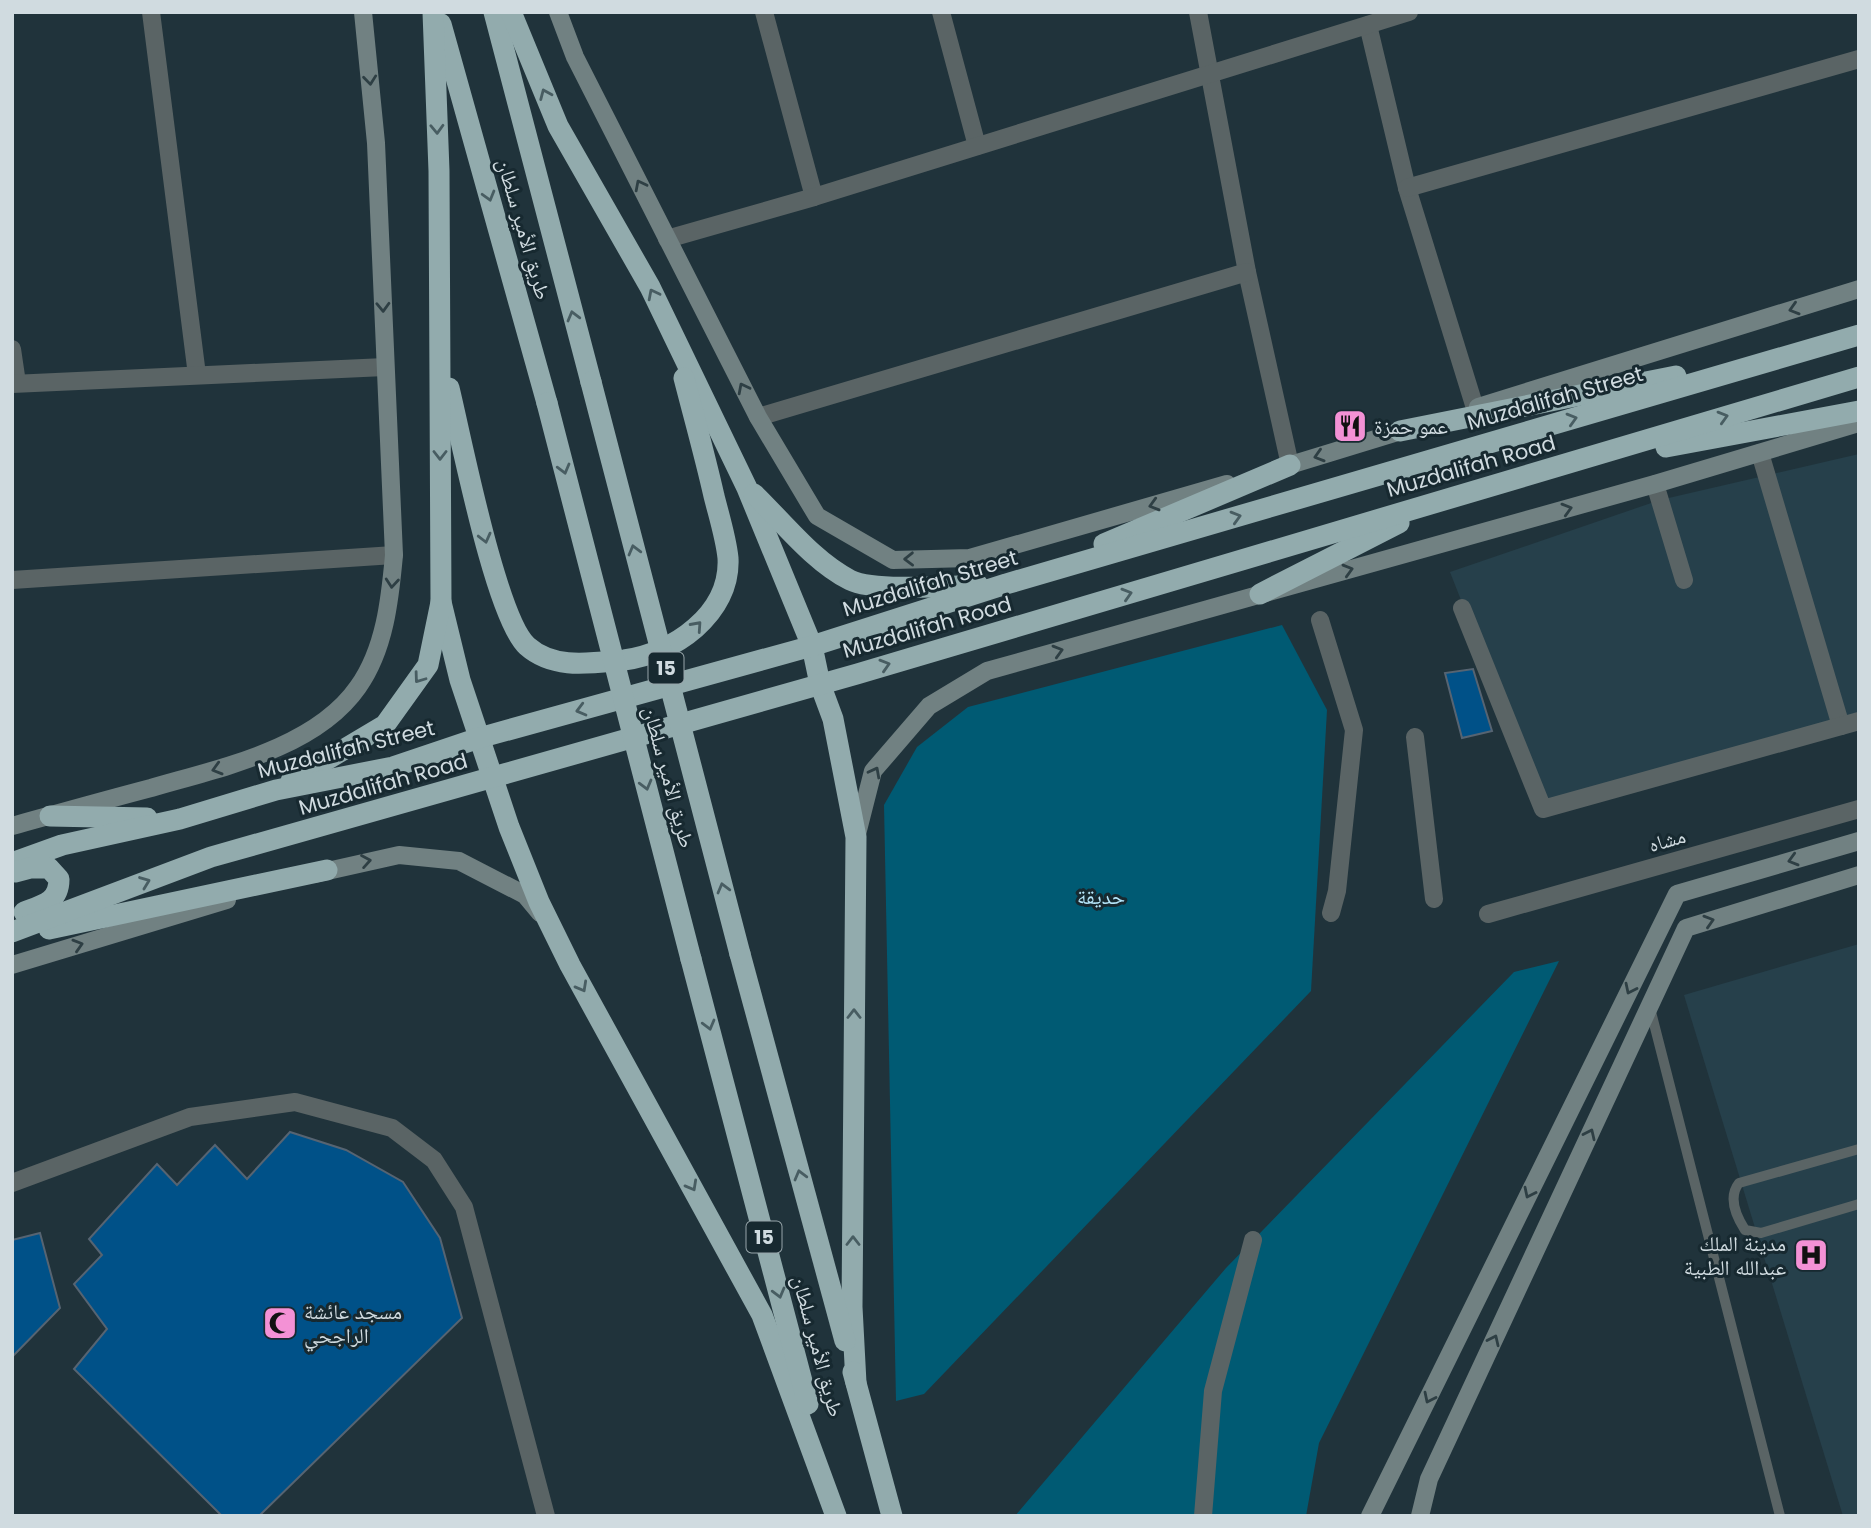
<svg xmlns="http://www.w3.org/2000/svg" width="1871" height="1528" viewBox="0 0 1871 1528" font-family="Poppins,'Noto Naskh Arabic',sans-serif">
	<rect width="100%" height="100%" fill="#20333b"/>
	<g fill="#26404b">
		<path d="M1859 454V721L1543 809 1450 572 1660 500Z"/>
		<path d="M1859 944V1516H1843L1684 995Z"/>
	</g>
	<g fill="#005a73">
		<path d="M1282 625 1327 710 1311 991 924 1394 896 1401 884 805 917 747 968 707Z"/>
		<path d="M1559 961 1319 1443 1306 1516H1015L1226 1268 1514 972Z"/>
	</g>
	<g fill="#005188" stroke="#566472" stroke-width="2">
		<path d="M1473 669 1492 731 1462 738 1445 673Z"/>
		<path d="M290 1132 346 1150 403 1182 440 1238 462 1318 259 1516H222L74 1369 107 1329 74 1284 102 1255 89 1239 157 1164 177 1185 215 1145 247 1179Z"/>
		<path d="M40 1233 60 1308 12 1357V1240Z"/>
	</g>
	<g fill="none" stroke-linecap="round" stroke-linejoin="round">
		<g stroke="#5a6465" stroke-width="10">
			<path d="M1650 1008 1780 1516"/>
			<path d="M1859 1149 1739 1183C1728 1197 1736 1216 1745 1230L1761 1233 1859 1204"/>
		</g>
		<g stroke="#5a6465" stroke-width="18">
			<path d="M151 12 197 375"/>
			<path d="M764 12 814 197"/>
			<path d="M941 12 977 146"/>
			<path d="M1198 12 1247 272 1290 465"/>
			<path d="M1368 25 1407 188 1475 408"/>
			<path d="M1407 188 1859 59"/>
			<path d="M667 239 814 197 1409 12"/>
			<path d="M12 349 17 383"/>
			<path d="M12 384 385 367"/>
			<path d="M758 417 1247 272"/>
			<path d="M1760 453 1841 726"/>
			<path d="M1655 484 1684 580"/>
			<path d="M12 580 394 555"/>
			<path d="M1462 608 1543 809 1859 721"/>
			<path d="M1320 620 1354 730 1337 891 1331 913"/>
			<path d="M1415 737 1434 899"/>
			<path d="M1488 914 1859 809"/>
			<path d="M12 1183 190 1117 295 1102 392 1128 434 1160 464 1207 546 1516"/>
			<path d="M1203 1516 1213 1391 1253 1240"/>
		</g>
		<g stroke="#718182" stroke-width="18">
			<path d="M558 12 575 57 758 417 817 516 893 560 970 558 1227 484"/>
			<path d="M1478 407 1859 289"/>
			<path d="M1277 469 1411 428"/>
			<path d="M12 826C59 813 105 800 151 788 219 768 315 749 358 687 385 649 390 599 394 555L376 143 363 12"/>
			<path d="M857 834 873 771 929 706 987 671 1655 484 1859 423"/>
			<path d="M314 874 399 855 459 861 525 895 540 913"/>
			<path d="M12 965 227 900"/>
			<path d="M1370 1516 1677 894 1859 841"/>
			<path d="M1420 1516 1429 1479 1686 928 1859 875"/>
		</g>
		<g stroke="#92abad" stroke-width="21">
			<path d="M494 12 591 382"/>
			<path d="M511 12 558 126 650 287 747 488 812 646 820 684 833 719 856 837 852 1307 856 1383"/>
			<path d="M441 24 547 403"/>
			<path d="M449 388C461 437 496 618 527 646 554 670 591 663 624 660 673 654 731 614 728 558 726 538 719 516 714 496 705 456 694 417 684 378"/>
			<path d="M1400 431 1676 376"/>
			<path d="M1666 447 1859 411"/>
			<path d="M754 494C784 523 813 561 850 580 873 592 951 586 978 585"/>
			<path d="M1104 544 1290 465"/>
			<path d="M1260 594 1399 523"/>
			<path d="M441 602 460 680 509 827 539 902 570 965 762 1315 836 1516"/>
			<path d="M291 781 385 725 428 665 441 602 439 171 433 12"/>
			<path d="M50 816 147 818"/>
			<path d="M12 863 62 845 180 819 276 790 393 767 479 738 812 646 1006 584 1859 335"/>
			<path d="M15 872 30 868H49L59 879C59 902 43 905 24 912"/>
			<path d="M49 929 327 870"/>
			<path d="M12 932 211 857 857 674 1859 377"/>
			<path d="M740 954 845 1341"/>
			<path d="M691 959 808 1404"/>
			<path d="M853 1372 892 1516"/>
		</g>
		<g stroke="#92abad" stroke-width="21">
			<path d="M591 382 740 954"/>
			<path d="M547 403 691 959"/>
		</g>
	</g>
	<defs><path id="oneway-chevron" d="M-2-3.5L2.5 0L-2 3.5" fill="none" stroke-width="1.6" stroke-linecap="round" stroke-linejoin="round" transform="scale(1.75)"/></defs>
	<g stroke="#2e3f44">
		<use href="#oneway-chevron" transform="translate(370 80) rotate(84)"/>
		<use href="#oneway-chevron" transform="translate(640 185) rotate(-117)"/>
		<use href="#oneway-chevron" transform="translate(383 307) rotate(88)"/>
		<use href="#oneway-chevron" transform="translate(1794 309) rotate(163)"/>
		<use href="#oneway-chevron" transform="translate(743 388) rotate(-117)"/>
		<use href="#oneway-chevron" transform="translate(1319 456) rotate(163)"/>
		<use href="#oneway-chevron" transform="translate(1154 505) rotate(164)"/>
		<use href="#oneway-chevron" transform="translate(1567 509) rotate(-16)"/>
		<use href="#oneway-chevron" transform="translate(909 559) rotate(179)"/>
		<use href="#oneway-chevron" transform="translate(1348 570) rotate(-16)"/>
		<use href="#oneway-chevron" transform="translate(392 583) rotate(95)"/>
		<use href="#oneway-chevron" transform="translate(1058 651) rotate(-16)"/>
		<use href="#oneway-chevron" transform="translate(217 769) rotate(164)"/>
		<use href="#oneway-chevron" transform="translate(875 772) rotate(-62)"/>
		<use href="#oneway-chevron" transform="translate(1793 860) rotate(164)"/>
		<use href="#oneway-chevron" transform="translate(366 861) rotate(-10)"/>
		<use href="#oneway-chevron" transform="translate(1709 921) rotate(-17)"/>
		<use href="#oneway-chevron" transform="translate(78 945) rotate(-17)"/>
		<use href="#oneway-chevron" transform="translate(1630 989) rotate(116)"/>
		<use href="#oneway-chevron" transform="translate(1590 1134) rotate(-65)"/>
		<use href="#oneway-chevron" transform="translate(1529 1193) rotate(116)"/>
		<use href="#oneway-chevron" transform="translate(1494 1340) rotate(-65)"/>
		<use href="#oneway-chevron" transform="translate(1429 1398) rotate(116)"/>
	</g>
	<g stroke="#485d62">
		<use href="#oneway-chevron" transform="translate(545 94) rotate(-113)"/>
		<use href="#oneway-chevron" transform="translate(437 129) rotate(88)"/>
		<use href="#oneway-chevron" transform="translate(489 196) rotate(74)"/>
		<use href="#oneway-chevron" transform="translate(653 294) rotate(-117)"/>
		<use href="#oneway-chevron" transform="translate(573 316) rotate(-105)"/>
		<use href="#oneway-chevron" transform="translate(1723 417) rotate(-16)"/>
		<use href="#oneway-chevron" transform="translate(1572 419) rotate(-16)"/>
		<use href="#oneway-chevron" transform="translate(440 455) rotate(90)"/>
		<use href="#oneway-chevron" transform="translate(564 469) rotate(75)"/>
		<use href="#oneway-chevron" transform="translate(1236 517) rotate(-16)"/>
		<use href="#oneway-chevron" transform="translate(485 538) rotate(76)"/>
		<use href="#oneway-chevron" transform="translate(634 550) rotate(-105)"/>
		<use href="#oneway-chevron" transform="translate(1127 594) rotate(-17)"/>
		<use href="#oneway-chevron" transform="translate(697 626) rotate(-48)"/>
		<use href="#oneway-chevron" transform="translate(885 665) rotate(-17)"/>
		<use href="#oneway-chevron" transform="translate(419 678) rotate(126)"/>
		<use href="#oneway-chevron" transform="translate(581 710) rotate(165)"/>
		<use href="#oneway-chevron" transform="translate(646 785) rotate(75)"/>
		<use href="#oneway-chevron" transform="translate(145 882) rotate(-21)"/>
		<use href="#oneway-chevron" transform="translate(723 888) rotate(-105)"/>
		<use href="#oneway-chevron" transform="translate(582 987) rotate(61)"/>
		<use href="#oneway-chevron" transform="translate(854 1014) rotate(-90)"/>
		<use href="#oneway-chevron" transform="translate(709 1025) rotate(75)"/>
		<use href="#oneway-chevron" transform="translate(800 1175) rotate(-105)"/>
		<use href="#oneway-chevron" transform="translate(692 1186) rotate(61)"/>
		<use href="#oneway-chevron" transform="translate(853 1241) rotate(-90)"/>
		<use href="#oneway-chevron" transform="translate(779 1293) rotate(75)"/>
	</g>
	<defs>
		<g id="restaurant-square" transform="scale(1.75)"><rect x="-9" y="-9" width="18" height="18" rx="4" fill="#f391d5" stroke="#172930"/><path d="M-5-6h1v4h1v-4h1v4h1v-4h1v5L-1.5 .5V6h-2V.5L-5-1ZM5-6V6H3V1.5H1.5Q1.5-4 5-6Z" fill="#111"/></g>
		<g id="hospital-square" transform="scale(1.75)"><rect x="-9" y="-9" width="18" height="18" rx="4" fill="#f391d5" stroke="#172930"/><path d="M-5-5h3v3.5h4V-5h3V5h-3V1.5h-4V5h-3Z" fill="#111"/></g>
		<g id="mosque-square" transform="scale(1.75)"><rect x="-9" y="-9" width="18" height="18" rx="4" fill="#f391d5" stroke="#172930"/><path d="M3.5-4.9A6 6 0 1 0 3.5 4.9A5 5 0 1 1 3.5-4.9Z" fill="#111"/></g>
	</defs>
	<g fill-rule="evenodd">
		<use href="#restaurant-square" x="1350" y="426"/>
		<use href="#hospital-square" x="1811" y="1255"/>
		<use href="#mosque-square" x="280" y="1323"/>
	</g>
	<g text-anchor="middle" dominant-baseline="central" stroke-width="6" stroke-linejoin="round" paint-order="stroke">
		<g fill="#172930" stroke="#98a6ab" stroke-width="2">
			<rect x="648.5" y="652.5" width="35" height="31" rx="5"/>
			<rect x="746.5" y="1221.5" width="35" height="31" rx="5"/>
		</g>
		<g font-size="19" font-weight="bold" fill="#d0dbe0">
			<text x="666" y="668">15</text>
			<text x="764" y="1237">15</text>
		</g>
		<g font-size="21" fill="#d0dbe0" stroke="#172930">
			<text transform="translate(524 229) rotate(74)">طريق الأمير سلطان</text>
			<text transform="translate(1555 398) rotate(-16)">Muzdalifah Street</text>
			<text transform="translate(1471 466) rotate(-16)">Muzdalifah Road</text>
			<text transform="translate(930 583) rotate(-17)">Muzdalifah Street</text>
			<text transform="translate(927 627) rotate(-16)">Muzdalifah Road</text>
			<text transform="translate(346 749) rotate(-14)">Muzdalifah Street</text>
			<text transform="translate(669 777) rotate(75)">طريق الأمير سلطان</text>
			<text transform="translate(383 784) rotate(-16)">Muzdalifah Road</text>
			<text transform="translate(1667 840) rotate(-16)">مشاه</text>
			<text transform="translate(818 1346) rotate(75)">طريق الأمير سلطان</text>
		</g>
		<g font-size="21" fill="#d0dbe0" stroke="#172930" text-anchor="start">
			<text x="1374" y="426">عمو حمزة</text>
			<text x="1786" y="1243" text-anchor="end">مدينة الملك<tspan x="1786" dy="24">عبدالله الطبية</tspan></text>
			<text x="304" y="1311">مسجد عائشة<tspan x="304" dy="24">الراجحي</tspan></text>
		</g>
		<g font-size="21" fill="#b6e7fb" stroke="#172930">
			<text x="1101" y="896">حديقة</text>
		</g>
	</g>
	<rect width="1871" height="1528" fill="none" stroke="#d0dbe0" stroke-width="28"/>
</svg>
